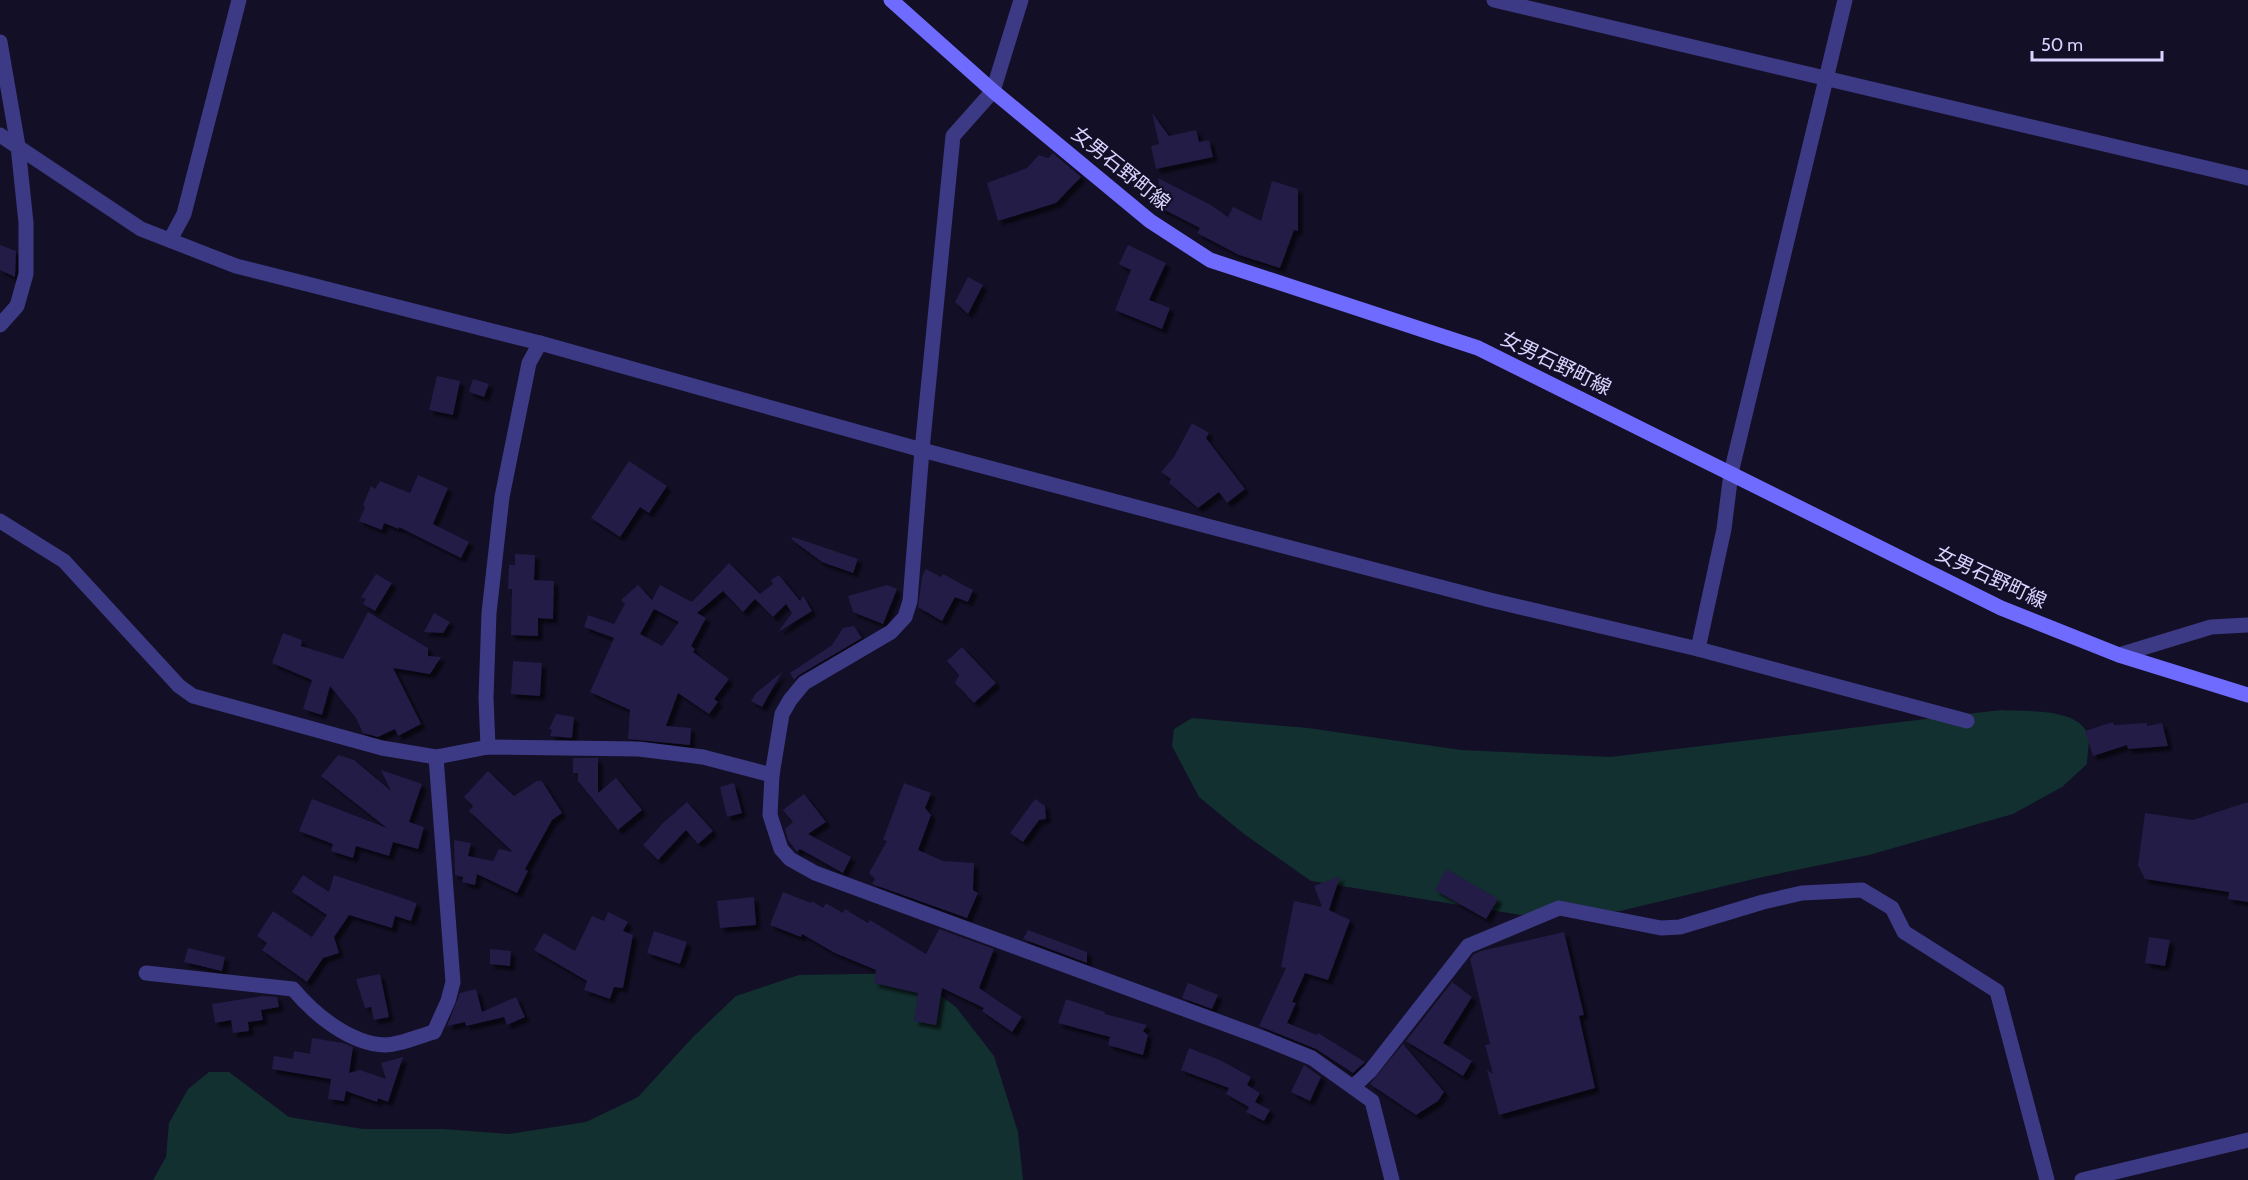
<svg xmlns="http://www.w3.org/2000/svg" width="2248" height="1180" viewBox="0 0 2248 1180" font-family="Cabin,'Noto Sans JP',sans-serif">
	<defs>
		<filter id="shadow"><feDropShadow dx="4.5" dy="4.5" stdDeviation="1.5" flood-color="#0009"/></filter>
	</defs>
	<rect width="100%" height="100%" fill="#130f26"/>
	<g fill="#12302f">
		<path d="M2001 710C2025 712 2079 707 2088 735 2090 743 2087 756 2087 764L2062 787 2013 814 1869 855 1758 878 1620 911 1521 915 1311 881 1244 834 1199 797 1172 746 1174 729 1192 718 1308 728 1461 750 1610 757Z"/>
		<path d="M856 974H911L956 1007 994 1056 1018 1132 1023 1180H153L166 1157 169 1123 188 1089 209 1072H229L289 1117 363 1129H443L509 1134 586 1122 638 1097 693 1037 736 996 799 975Z"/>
	</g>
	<g fill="#241b47" fill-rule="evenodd" filter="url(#shadow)">
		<path d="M1152 113 1169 136 1196 130 1199 142 1209 140 1213 157 1156 169 1151 146 1159 144Z"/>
		<path d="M1053 153 1081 177 1056 203 998 221 987 183 1027 168 1039 155 1048 158Z"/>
		<path d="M1158 178 1211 205 1228 217 1233 207 1261 221 1272 181 1298 189V231L1294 230 1280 268 1239 255 1197 233 1200 228 1153 204 1160 190Z"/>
		<path d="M0 245 16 251 15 277 0 270Z"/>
		<path d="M1128 245 1166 263 1149 300 1170 308 1162 329 1115 310 1131 270 1119 264Z"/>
		<path d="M968 277 983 285 968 314 955 302Z"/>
		<path d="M437 376 460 381 453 415 429 410Z"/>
		<path d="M473 379 489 384 484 397 469 392Z"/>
		<path d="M1192 423 1209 433 1206 438 1245 489 1227 503 1219 492 1198 508 1169 483 1171 479 1161 472 1174 457Z"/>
		<path d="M629 461 667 486 649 513 640 507 620 537 591 518Z"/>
		<path d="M418 475 448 488 433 524 469 542 461 558 399 527V529L384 523 382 530 359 521 365 507 363 505 371 486 375 489 380 481 410 493Z"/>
		<path d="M793 537 858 559 853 573 822 562 791 539Z"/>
		<path d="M515 554 535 555 534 580 554 581 553 619 538 618V636L511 635 512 589H508L509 565H515Z"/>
		<path d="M729 563 760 594 773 584 771 580 779 575 800 601 803 596 812 611 778 632 792 613 786 604 773 617 755 599 743 612 723 591 697 613 706 618 691 646 695 649 693 652 729 679 714 699 718 702 709 714 678 693 666 726 691 728 690 745 628 739 630 710 590 692 614 638 584 627 588 615 614 624 625 604 621 600 638 585 652 600 660 585 692 602ZM654 609 679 622 662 646 640 634Z"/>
		<path d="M926 569 941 577 943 574 973 590 968 602 955 597 942 621 918 607 922 577Z"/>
		<path d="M376 574 392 583 375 611 363 604 366 599 361 597Z"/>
		<path d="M887 585 897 589 883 624 853 612 848 596Z"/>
		<path d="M368 612 428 648V656L441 657 430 674 393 668 421 724 398 736 395 729 378 737 363 733 356 718 330 686 322 715 303 709 312 680 272 663 283 633 302 640 301 646 343 659Z"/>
		<path d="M434 613 450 622 443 633 424 632Z"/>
		<path d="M854 626 862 638 799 675 794 680 790 673 832 645 843 628Z"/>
		<path d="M962 647 996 683 974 703 955 683 959 675 947 661Z"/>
		<path d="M513 661 542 663 540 696 511 694Z"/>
		<path d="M782 672 762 707 751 701 756 693Z"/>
		<path d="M556 714 574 717 572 738 550 736 552 730 549 729Z"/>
		<path d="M2113 722 2114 725 2147 723V726L2162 723 2168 746 2128 749 2127 745 2093 756 2085 731Z"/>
		<path d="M338 755 354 760 391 791 381 770 422 784 409 822 424 827 418 849 393 842 389 856 356 846 353 858 331 851 333 844 299 831 312 799 387 828 321 776Z"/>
		<path d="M573 758H598V793L616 778 642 810 618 830 578 781V773H573Z"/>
		<path d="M488 771 514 796 537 781H542L562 813 552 820 525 869 528 871 517 893 477 874 475 885 462 882 463 877 455 875 454 840 471 843 468 856 493 861 499 849 513 852 469 811 473 806 464 797Z"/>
		<path d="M734 783 742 813 727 817 720 787Z"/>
		<path d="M904 783 931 793 925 808 931 815 918 850 943 861 974 863 973 890 978 893 967 918 872 884 875 879 869 873 887 841 883 840Z"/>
		<path d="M804 794 826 822 808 834 851 857 843 873 800 849 797 852 788 840 785 829 793 822 783 810Z"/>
		<path d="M1035 799 1045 806 1046 819 1039 820 1023 842 1010 833Z"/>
		<path d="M687 802 713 831 698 844 686 830 658 860 643 845 663 823Z"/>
		<path d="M2248 802V902L2228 899 2229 892 2145 879 2138 865 2145 813 2193 820Z"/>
		<path d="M1446 869 1498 899 1486 919 1435 890Z"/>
		<path d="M303 875 329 892 334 875 417 903 411 921 395 916 392 928 349 915 334 937 339 953 323 958 307 982 262 950 267 943 257 936 273 911 312 937 327 915 292 892Z"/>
		<path d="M1340 876 1329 910 1350 920 1328 980 1305 973 1292 1002 1296 1003 1287 1023 1317 1035 1318 1033 1365 1062 1353 1073 1316 1049 1259 1026 1286 968 1281 967 1294 901 1322 907 1314 886Z"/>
		<path d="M783 892 811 903 812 901 823 908 826 903 843 913 845 909 868 923 870 920 926 954 939 929 994 949 979 988 1022 1017 1012 1032 982 1011 984 1008 942 988 936 1025 914 1021 918 993 874 983 876 970 835 953 802 934 801 937 770 925Z"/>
		<path d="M754 897 756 925 720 928 717 901Z"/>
		<path d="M608 912 628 922 623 931 633 935 623 988 614 987 610 999 584 990 587 981 534 950 544 933 575 951 592 916 604 921Z"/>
		<path d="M1028 930 1087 952V963L1023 939Z"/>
		<path d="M654 931 687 942 680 964 647 953Z"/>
		<path d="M1564 932 1584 1015 1579 1016 1595 1088 1499 1115 1487 1070 1493 1074 1485 1045 1490 1044 1470 959 1474 954 1481 951Z"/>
		<path d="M2149 937 2170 940 2165 966 2145 963Z"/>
		<path d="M188 948 225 957 222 971 184 962Z"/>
		<path d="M490 949 511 951 510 966 490 964Z"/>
		<path d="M380 974 389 1017 374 1020 371 1007 365 1008 356 979Z"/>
		<path d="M1452 982 1472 997 1443 1043 1472 1061 1463 1076 1406 1041Z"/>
		<path d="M1188 983 1218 995 1212 1009 1182 998Z"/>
		<path d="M476 989 482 1012 516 997 525 1017 507 1025 504 1017 466 1026 465 1022 447 1026 460 993Z"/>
		<path d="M263 996 277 997 279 1007 261 1010 263 1020 248 1022 249 1031 233 1033 231 1020 215 1023 212 1004Z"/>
		<path d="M1066 999 1105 1012V1014L1147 1025 1143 1031 1148 1035 1143 1055 1108 1045 1110 1037 1058 1023Z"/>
		<path d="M312 1038 343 1043 353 1047 349 1073 360 1070 386 1079 381 1063 403 1057 388 1102 378 1098 377 1102 346 1091 344 1101 328 1099 331 1079 272 1069 274 1056 293 1059 294 1051 310 1054Z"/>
		<path d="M1403 1044 1444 1092 1438 1101 1416 1115 1370 1084Z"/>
		<path d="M1189 1048 1220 1060 1251 1077 1247 1085 1260 1093 1255 1102 1270 1110 1264 1121 1246 1112 1249 1107 1226 1094 1229 1088 1181 1070Z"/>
		<path d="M1304 1065 1321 1077 1310 1101 1291 1092Z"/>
	</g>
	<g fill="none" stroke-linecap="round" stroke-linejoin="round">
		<g stroke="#3d3a85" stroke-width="15">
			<path d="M1021 0 993 91 953 136 922 450 910 601 905 617 891 632 804 683 790 700 782 714 772 775 770 815 781 849 790 859 815 873 1263 1038 1312 1058 1372 1101 1392 1180"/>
			<path d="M1494 0 2248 178"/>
			<path d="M0 42 18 146 26 223V274L17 306 0 325"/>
			<path d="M0 135 141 229 236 266 540 343 922 450 1211 527 1490 600 1698 649 1967 721"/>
			<path d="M170 240 184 214 239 0"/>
			<path d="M0 521 64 561 179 686 193 696 382 748 436 757 488 747 639 749 703 757 772 775"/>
			<path d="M1698 649 1724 529 1731 473 1845 0"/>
			<path d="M2119 655 2211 627 2248 625"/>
			<path d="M488 747 486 698 489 613 502 497 529 363 540 343"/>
			<path d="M146 973 293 989C314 1014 350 1044 385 1045 400 1045 419 1036 434 1032L448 1001 453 982 436 757"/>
			<path d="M1353 1087 1371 1070 1468 946 1559 908 1661 928 1680 927 1763 902 1802 893 1862 890 1892 908 1904 932 1997 991 2047 1180"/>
			<path d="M2082 1180 2248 1140"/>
		</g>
		<path stroke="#6f6bff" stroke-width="15" d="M891 0 993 91 1150 221 1210 260 1478 348 2001 608 2119 655 2248 695"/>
	</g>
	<g text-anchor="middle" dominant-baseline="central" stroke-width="4.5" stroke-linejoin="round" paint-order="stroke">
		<g font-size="20" fill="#d9d4ff" stroke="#130f26">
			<text transform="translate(1121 168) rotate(39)">女男石野町線</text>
			<text transform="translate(1556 363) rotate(26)">女男石野町線</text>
			<text transform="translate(1991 577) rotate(25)">女男石野町線</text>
		</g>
	</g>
	<path d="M2032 51v9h130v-9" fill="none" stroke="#d9d4ff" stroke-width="3"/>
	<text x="2041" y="51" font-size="18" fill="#d9d4ff" stroke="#130f26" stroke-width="4.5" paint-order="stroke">50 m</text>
</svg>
